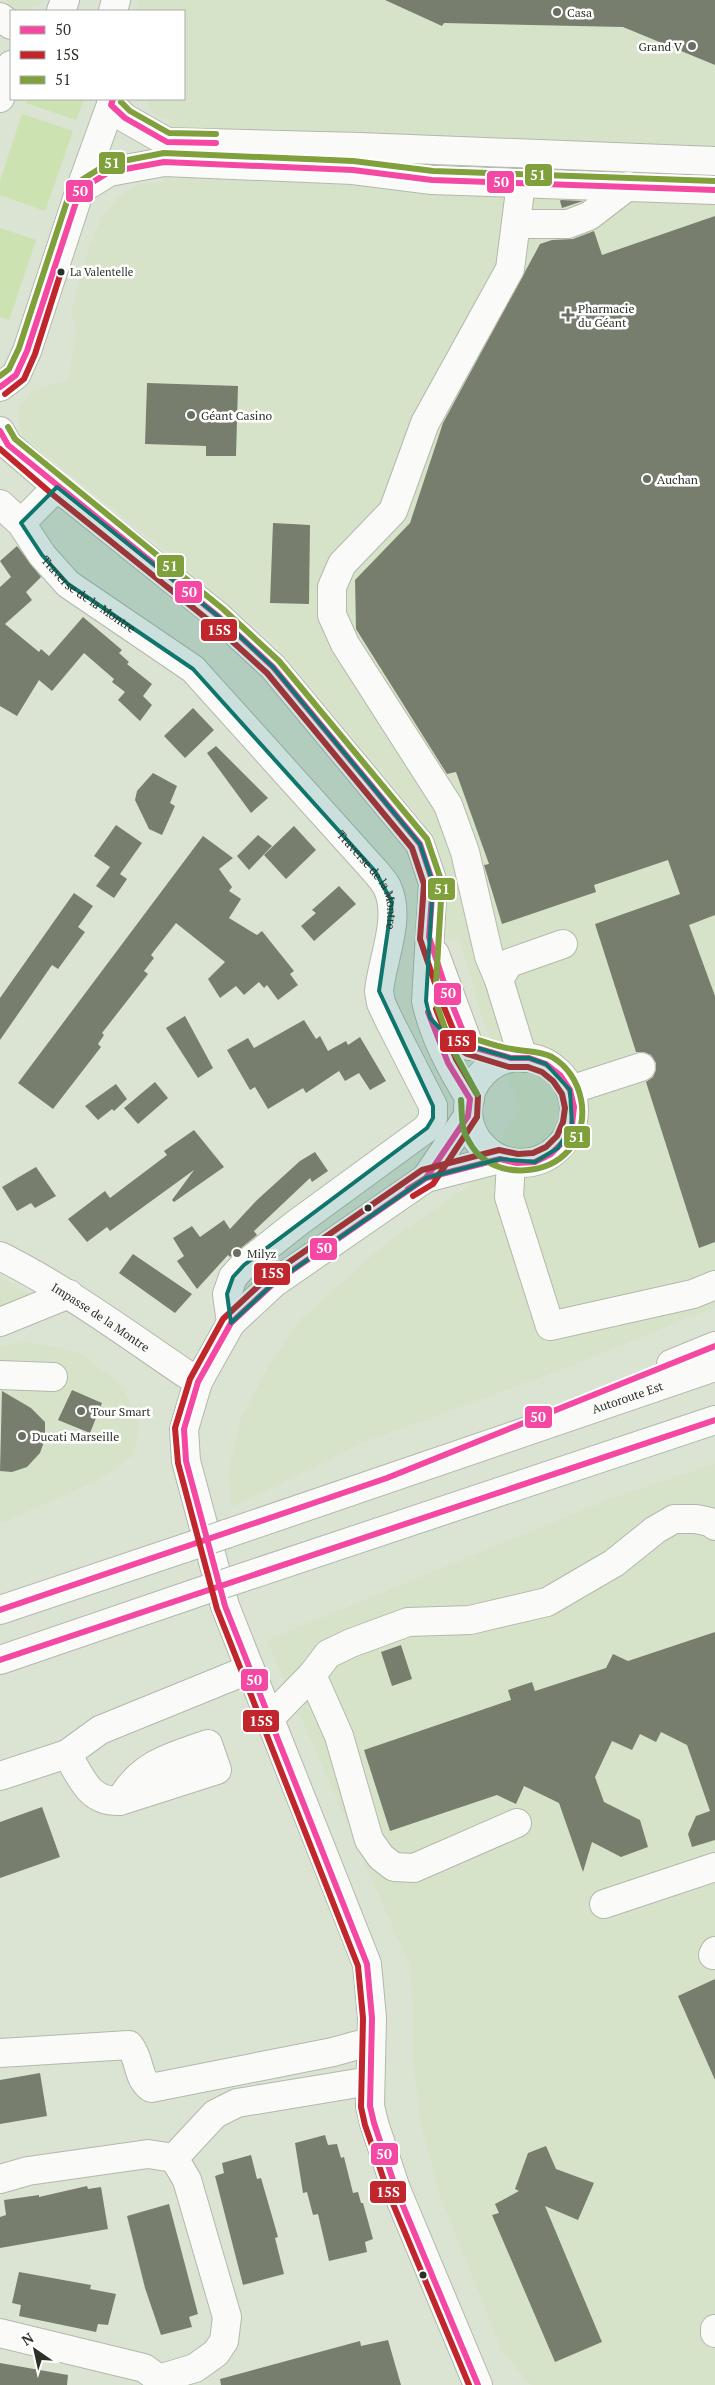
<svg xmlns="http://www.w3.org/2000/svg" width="715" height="2385" viewBox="0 0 715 2385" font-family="'PT Serif',serif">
	<rect width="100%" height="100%" fill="#dbe3d3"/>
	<g fill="#d7e3c9">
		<path d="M6 0H42L39 5 23 11 10 7Z"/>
		<path d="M138 0H715V1307L568 1367 362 1443 231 1507 229 1470 241 1418 269 1365 299 1321 385 1244 472 1183 520 1108 485 1027 459 937 448 940 442 925 447 893 443 866 435 842 422 820 276 645 167 552 21 435 18 411 32 391 69 379 76 327 71 314 86 256 103 214 122 194 139 184 163 183 170 120 155 115 145 99H184V11H135Z"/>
		<path d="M0 1277 35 1297 0 1310Z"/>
		<path d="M29 1342 79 1352 123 1387 139 1424 134 1455 96 1481 0 1524V1346Z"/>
		<path d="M715 1464V2385H531L502 2351 439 2193 420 2120 413 2058V2000L409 1964 267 1640 607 1500Z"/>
	</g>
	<g fill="#cce2b0">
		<path d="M28 99H84L76 120 26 103Z"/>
		<path d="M22 114 73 131 45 211 0 195V181Z"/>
		<path d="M0 228 36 240 9 320 0 317Z"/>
	</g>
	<g fill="#777e6e">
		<path d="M385 0H715V65L623 27 444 23 442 26Z"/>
		<path d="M560 201 561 200 583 201 562 208Z"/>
		<path d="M715 216V915L689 925 715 996V1242L699 1248 646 1082 653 1077 656 1070V1063L651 1055 644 1052H636L595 924 680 894 668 860 594 885 596 892 502 924 484 865 489 864 456 772 447 774 356 629 355 580 410 523 443 423 540 244 552 240 573 239 594 231 602 255Z"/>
		<path d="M147 383 238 386 236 456H206V446L145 444Z"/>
		<path d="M273 523 310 525 309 604 270 603Z"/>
		<path d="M17 546 41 577 26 592 32 600 5 624 39 652 41 649 49 656 83 617 122 650 119 653 129 662 127 664 152 684 143 696 152 705 140 721 118 700 125 692 112 682 114 679 84 653 52 691 39 680 17 716 0 706V587L11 577 0 561Z"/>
		<path d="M193 708 214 730 185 758 164 736Z"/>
		<path d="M216 746 268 798 251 813 207 753Z"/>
		<path d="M153 773 177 786 170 803 175 806 162 835 149 829 135 800 137 791Z"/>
		<path d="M116 825 142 843 120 874 127 879 114 898 96 886 110 867 94 856Z"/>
		<path d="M294 826 316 850 286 879 264 855Z"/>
		<path d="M258 835 272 846 249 870 237 856Z"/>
		<path d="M203 836 233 858 219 869 232 887 229 891 241 899 229 918 257 935 262 931 294 971 290 974 298 985 278 1000 267 985 264 988 259 982 244 995 236 986 220 998 208 979 225 962 176 923 151 955 154 958 144 971 148 974 102 1033 104 1035 98 1044 101 1047 53 1109 18 1083Z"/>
		<path d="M339 886 356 904 314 941 301 926 316 913 312 910Z"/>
		<path d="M74 893 93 906 78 927 85 932 58 969 52 965 0 1040V998Z"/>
		<path d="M185 1016 213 1068 198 1078 166 1028Z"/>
		<path d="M304 1020 316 1039 320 1036 328 1051 346 1041 348 1045 360 1037 386 1081 370 1090 359 1073 345 1081 339 1071 306 1093 303 1088 268 1109 255 1087 250 1090 227 1050 248 1038 254 1048Z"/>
		<path d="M155 1082 168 1098 138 1124 124 1108Z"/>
		<path d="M116 1084 127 1099 114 1111 112 1109 98 1120 85 1106Z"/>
		<path d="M194 1130 224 1167 174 1202 172 1200 194 1170 110 1231 107 1227 87 1242 68 1219 105 1191 110 1198 167 1155 164 1151Z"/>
		<path d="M315 1152 328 1171 312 1182 310 1178 254 1231 257 1235 230 1257 228 1255 197 1289 177 1261 184 1256 173 1238 192 1226 200 1237 224 1220 230 1229 257 1200 300 1161Z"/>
		<path d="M36 1167 56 1196 35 1208 31 1203 17 1211 2 1187Z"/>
		<path d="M133 1254 192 1294 175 1313 119 1273Z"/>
		<path d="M72 1390 102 1403 90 1433 58 1420Z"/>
		<path d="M2 1391 31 1408 45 1422V1439L40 1453 27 1467 12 1472 0 1471Z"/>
		<path d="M715 1632V1840L692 1847 688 1834 696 1816 710 1811 687 1745 661 1732 656 1742 640 1734 632 1750 612 1741 595 1777 604 1802 640 1820 648 1847 621 1857 592 1842 583 1872 559 1803 524 1786 516 1804 497 1795 390 1831 364 1750 511 1700 508 1690 532 1682 535 1691 606 1668 613 1654 628 1661Z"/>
		<path d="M401 1645 412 1679 392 1686 381 1652Z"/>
		<path d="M42 1807 60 1857 0 1878V1822Z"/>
		<path d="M715 1979V2080L678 1996Z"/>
		<path d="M40 2073 47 2116 0 2124V2080Z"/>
		<path d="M325 2135 328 2145 337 2144 341 2158 344 2157 353 2193 358 2192 361 2203H363L373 2239 365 2242 367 2252 329 2261 318 2214 313 2215 307 2192 303 2193 295 2143Z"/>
		<path d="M546 2146 556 2169 594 2183 578 2220 545 2206 602 2342 555 2362 492 2215 499 2213 495 2204 519 2191 515 2189 528 2153Z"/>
		<path d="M251 2155 257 2179 261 2178 278 2237 275 2238 284 2274 243 2285 215 2176 224 2173 222 2163Z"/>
		<path d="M87 2186 88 2189 101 2187 108 2229 0 2248V2217L6 2215 4 2200 39 2195V2197Z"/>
		<path d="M169 2204 198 2314 189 2317 192 2327 161 2335 145 2288 127 2216Z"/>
		<path d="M19 2272 91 2285 90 2289 116 2294 108 2325 98 2324 96 2332 19 2316 21 2305 12 2303Z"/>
		<path d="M388 2340 401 2385H221L220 2379 360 2341 361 2346Z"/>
		<path d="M0 2363 68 2375 67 2385H0Z"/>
	</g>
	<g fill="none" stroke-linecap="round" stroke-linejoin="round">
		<g stroke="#b2b9ac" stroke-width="30">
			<g id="minor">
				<path d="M61 11 65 0"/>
				<path d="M113 11 116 0"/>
				<path d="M0 17 11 25"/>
				<path d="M0 98 11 65"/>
				<path d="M111 105 125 118 167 142 360 147 715 161"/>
				<path d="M80 190 109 172 164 162 353 170 432 180 715 190"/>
				<path d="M516 224H568L589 216 628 186"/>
				<path d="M0 387 16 375 27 351 80 190 113 99"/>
				<path d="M0 431 8 445 57 487 218 616 273 667 420 844 433 883 426 1001C434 1037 451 1068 470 1099"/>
				<path id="s1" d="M0 504 21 523 42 555 68 584 193 669 375 871C379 876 384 881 387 887 402 918 382 959 379 991L381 1003 389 1020 433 1106V1118L427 1128 297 1223 244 1265 233 1277 227 1294 231 1323"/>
				<path d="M21 523 57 487"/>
				<path d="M435 954 469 1046"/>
				<path d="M499 980 489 956 465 852 448 805 345 644 332 615V587L342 564 393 511 425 423 510 269 521 183"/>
				<circle cx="521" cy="1110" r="53"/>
				<path d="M523 1058 499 980 509 963 563 944"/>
				<path d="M570 1090 641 1067"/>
				<path d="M511 1162 509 1197 550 1326 693 1294 715 1285"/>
				<path d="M426 1178 468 1116"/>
				<path id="s2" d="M0 1256C70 1291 132 1338 198 1382"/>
				<path d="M0 1322 69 1294"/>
				<path d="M0 1375 53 1377"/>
				<path d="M312 1675 339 1736 369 1840 381 1857 394 1867 414 1868 517 1823"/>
				<path d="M269 1719 312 1675 328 1654 351 1643 408 1622 470 1620 547 1602 614 1563 655 1530 674 1519H696L710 1522 715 1526"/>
				<path d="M67 1754C82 1778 88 1802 120 1801L217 1770 208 1744C170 1757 140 1764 120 1801"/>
				<path d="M0 1776 67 1754 100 1730 250 1669"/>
				<path d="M604 1904 715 1867"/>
				<path d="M713 1955 715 1951"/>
				<path d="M0 2053 129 2045C141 2059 136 2077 151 2088L333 2052 358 2045"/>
				<path d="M174 2158 215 2114 237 2103 370 2081"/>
				<path d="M0 2179 28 2171 148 2154 174 2158 187 2180 227 2317 224 2341 216 2353 195 2368 159 2379"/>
				<path d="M715 2329V2333"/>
				<path d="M0 2333 144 2368 159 2379 161 2385"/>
				<path d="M478 2385 396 2189 374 2123 370 2106 372 2018 367 1964 225 1606 186 1461 184 1429 198 1382 231 1323 274 1283 426 1178 500 1159"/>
			</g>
		</g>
		<g stroke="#b2b9ac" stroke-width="30">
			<g id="highway">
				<path d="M671 1364 715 1346"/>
				<path id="s3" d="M226 1534 715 1367"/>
				<path d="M241 1578 715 1420"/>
				<path d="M0 1610 185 1548"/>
				<path d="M0 1660 199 1592"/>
			</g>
		</g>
		<use href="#minor" stroke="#fafbf8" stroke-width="28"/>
		<use href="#highway" stroke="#fafbf8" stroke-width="28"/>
		<g stroke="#b2b9ac" stroke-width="30" stroke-linecap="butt">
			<g id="highway-bridge">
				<path d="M185 1548 226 1534"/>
				<path d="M199 1592 241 1578"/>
			</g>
		</g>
		<use href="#highway-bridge" stroke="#fafbf8" stroke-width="28"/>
		<g stroke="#fff" stroke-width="10">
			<g id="bus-1">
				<path d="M113 99 111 105 125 118 167 142 216 143"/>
				<path d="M0 387 16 375 27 351 80 190 109 172 164 162 353 170 432 180 715 190"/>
				<path d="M0 431 8 445 218 616 273 667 420 844 433 883 429 937 447 992 469 1046 511 1058H529L546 1064 560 1075 570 1090 574 1107 572 1125 564 1141 551 1154 535 1162 517 1163 500 1159 426 1178 274 1283 231 1323 198 1382 184 1429 186 1461 225 1606 367 1964 372 2018 370 2106 374 2123 396 2189 478 2385"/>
				<path d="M408 1189 426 1178 468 1116 470 1099 448 1063 428 1012"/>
				<path d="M0 1610 387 1478 715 1346"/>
				<path d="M0 1660 715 1420"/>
			</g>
		</g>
		<g stroke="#fff" stroke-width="10">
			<g id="bus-2">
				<path d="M5 394 24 379 35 354 61 272"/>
				<path d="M0 449 52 494 212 623 267 673 412 848 424 884 420 939 439 995 462 1051 467 1054 509 1067H528L542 1072 553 1081 562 1094 565 1108 563 1122 557 1136 546 1147 533 1153 518 1154 499 1150 422 1170 269 1276 223 1319 190 1379 175 1428 178 1463 217 1609 358 1966 363 2018 361 2107 365 2125 388 2192 469 2385"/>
				<path d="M413 1196 433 1184 477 1117 478 1096 456 1059 436 1009"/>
			</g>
		</g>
		<g stroke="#fff" stroke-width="10">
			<g id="bus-3">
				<path d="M121 102 130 111 169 133 216 134"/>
				<path d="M0 376 9 369 19 348 72 186 107 164 164 153 353 161 433 171 715 181"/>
				<path d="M8 427 15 439 223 609 279 661 427 839 442 883 435 1000 452 1048 477 1094"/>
				<path d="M461 1100C462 1110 461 1124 465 1134 468 1140 474 1151 480 1156 504 1177 547 1175 569 1150 593 1122 583 1075 552 1057 539 1050 526 1052 512 1049 498 1047 485 1042 472 1038"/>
			</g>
		</g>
		<use href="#bus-1" stroke="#f448a3" stroke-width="6"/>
		<use href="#bus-2" stroke="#c0262c" stroke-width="6"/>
		<use href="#bus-3" stroke="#7fa03b" stroke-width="6"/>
	</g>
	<path fill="#0f766e" fill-opacity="0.2" stroke="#0f766e" stroke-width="4" stroke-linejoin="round" d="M57 487 218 616 273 667 420 844 433 883 426 1001 430 1018 451 1040 511 1058H529L546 1064 570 1090 572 1125 558 1148 535 1162 500 1159 426 1178 274 1283 231 1323 227 1294 233 1277 244 1265 427 1128 433 1118V1106L379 991 392 902 375 871 193 669 68 584 42 555 21 523Z"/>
	<g fill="#696f63" stroke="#fff" stroke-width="2">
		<circle cx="557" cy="12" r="5"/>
		<circle cx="692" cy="46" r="5"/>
		<path d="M565.5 307.5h5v5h5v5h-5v5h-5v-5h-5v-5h5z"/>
		<circle cx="191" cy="415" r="5"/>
		<circle cx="647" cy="479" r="5"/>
		<circle cx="237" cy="1253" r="5"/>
		<circle cx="81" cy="1411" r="5"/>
		<circle cx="22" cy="1436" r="5"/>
	</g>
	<g fill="#2c3127" stroke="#fff" stroke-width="2">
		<circle cx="61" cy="272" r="4.5"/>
		<circle cx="368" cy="1208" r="4.5"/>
		<circle cx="423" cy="2275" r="4.5"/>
	</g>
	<g text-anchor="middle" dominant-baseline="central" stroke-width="5" stroke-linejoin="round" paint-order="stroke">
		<g font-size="11" fill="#2c3127" stroke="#fff" text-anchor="start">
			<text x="70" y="272">La Valentelle</text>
		</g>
		<g font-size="12" fill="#2c3127" stroke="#fff" text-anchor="start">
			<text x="567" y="12">Casa</text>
			<text x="682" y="46" text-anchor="end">Grand V</text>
			<text x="578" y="308">Pharmacie<tspan x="578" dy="14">du Géant</tspan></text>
			<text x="201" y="415">Géant Casino</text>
			<text x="657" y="479">Auchan</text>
			<text x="247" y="1253">Milyz</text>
			<text x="91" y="1411">Tour Smart</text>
			<text x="32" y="1436">Ducati Marseille</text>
		</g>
		<g font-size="12" fill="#2c3127" stroke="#fff">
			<text stroke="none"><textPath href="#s1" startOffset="128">Traverse de la Montre</textPath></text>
			<text stroke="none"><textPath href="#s1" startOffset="534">Traverse de la Montre</textPath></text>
			<text stroke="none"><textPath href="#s2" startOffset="118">Impasse de la Montre</textPath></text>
			<text stroke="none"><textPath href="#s3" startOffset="424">Autoroute Est</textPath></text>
		</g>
	</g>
	<g stroke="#fff" stroke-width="2">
		<rect x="98" y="151" width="28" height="24" rx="5" fill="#7fa03b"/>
		<rect x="524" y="163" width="29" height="24" rx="5" fill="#7fa03b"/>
		<rect x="486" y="170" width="29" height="24" rx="5" fill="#f448a3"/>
		<rect x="65" y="179" width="29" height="24" rx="5" fill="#f448a3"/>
		<rect x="156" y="554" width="29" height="24" rx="5" fill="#7fa03b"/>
		<rect x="174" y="580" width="29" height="24" rx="5" fill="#f448a3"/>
		<rect x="200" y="618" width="38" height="24" rx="5" fill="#c0262c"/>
		<rect x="427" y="877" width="29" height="24" rx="5" fill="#7fa03b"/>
		<rect x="433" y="982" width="29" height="24" rx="5" fill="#f448a3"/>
		<rect x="439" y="1029" width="38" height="24" rx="5" fill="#c0262c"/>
		<rect x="563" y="1125" width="28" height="24" rx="5" fill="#7fa03b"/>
		<rect x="309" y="1237" width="29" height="24" rx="5" fill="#f448a3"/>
		<rect x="253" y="1262" width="38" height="24" rx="5" fill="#c0262c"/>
		<rect x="524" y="1405" width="29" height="24" rx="5" fill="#f448a3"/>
		<rect x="240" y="1668" width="29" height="24" rx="5" fill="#f448a3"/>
		<rect x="242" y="1709" width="38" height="24" rx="5" fill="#c0262c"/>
		<rect x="370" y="2142" width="29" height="24" rx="5" fill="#f448a3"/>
		<rect x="369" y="2180" width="38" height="24" rx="5" fill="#c0262c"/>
	</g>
	<g font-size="14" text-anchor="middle" font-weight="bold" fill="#fff">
		<text x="112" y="168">51</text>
		<text x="538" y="180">51</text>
		<text x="501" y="187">50</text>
		<text x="80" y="196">50</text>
		<text x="170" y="571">51</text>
		<text x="189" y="597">50</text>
		<text x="219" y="635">15S</text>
		<text x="442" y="894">51</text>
		<text x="448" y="998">50</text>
		<text x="458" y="1046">15S</text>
		<text x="577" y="1142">51</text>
		<text x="324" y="1253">50</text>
		<text x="272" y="1278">15S</text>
		<text x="538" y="1422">50</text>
		<text x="254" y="1685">50</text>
		<text x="261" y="1726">15S</text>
		<text x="384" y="2159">50</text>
		<text x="388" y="2197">15S</text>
	</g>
	<rect x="10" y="10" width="175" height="90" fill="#ffffff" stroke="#abada9"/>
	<rect x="20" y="26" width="25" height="8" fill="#f448a3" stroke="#abada9"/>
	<text x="55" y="35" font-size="15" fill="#2c3127">50</text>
	<rect x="20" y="51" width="25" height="8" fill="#c0262c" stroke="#abada9"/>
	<text x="55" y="60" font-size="15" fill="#2c3127">15S</text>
	<rect x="20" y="76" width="25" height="8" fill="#7fa03b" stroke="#abada9"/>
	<text x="55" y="85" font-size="15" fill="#2c3127">51</text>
	<g transform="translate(35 2350) rotate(326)" stroke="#ffffff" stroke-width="4" paint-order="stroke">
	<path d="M0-4L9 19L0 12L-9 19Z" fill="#2c3127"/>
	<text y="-8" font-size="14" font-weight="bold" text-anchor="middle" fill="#2c3127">N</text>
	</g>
</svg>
